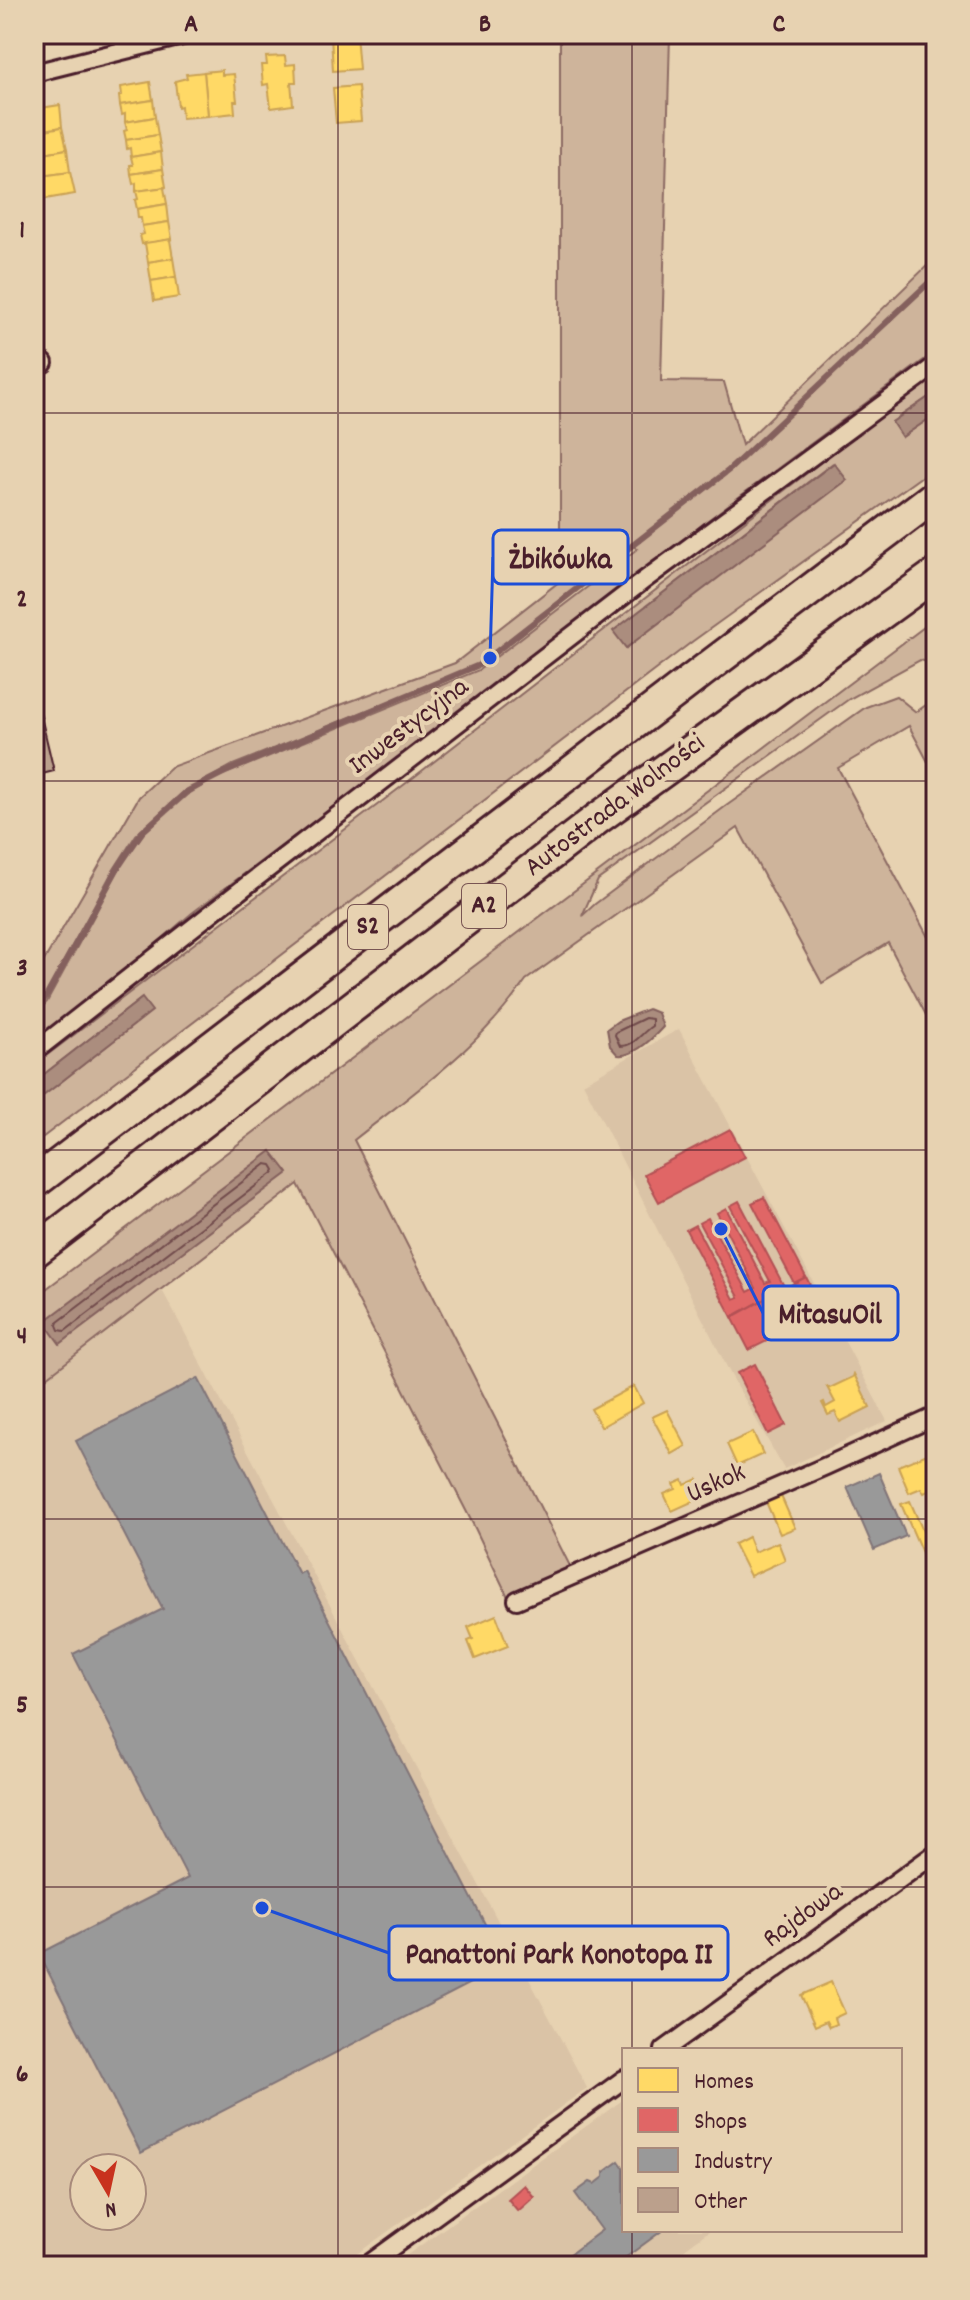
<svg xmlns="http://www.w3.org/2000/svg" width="970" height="2300" viewBox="0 0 970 2300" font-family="Dekko,sans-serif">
	<rect width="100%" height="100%" fill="#e7d2b1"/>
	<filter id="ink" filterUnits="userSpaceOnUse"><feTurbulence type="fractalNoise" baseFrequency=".0125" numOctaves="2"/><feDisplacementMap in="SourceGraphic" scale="16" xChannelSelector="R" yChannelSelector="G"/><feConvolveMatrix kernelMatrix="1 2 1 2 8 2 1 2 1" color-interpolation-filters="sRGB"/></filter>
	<g filter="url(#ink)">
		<g fill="#dac3a6" fill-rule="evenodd">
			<path d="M679 1029 887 1421 784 1469 731 1375 583 1083Z"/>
			<path d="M162 1290 587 2088 340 2266H34V1387ZM84 2168H132V2216H84Z"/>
			<path d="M624 2099V2230H710L662 2266H392Z"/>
		</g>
		<g fill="#ceb49b" stroke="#8c6a63" stroke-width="2" fill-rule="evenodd">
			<path d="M560 34H670L661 381 724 382 742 445 936 257V351L704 523 642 576 192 913 129 967 34 1041V1016L47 1002 126 857 145 832 187 795 216 778 479 670 637 549 631 544 476 666 233 765 183 793 136 835 111 874 45 996 34 1010V978L139 797 171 767 455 663 560 581Z"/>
			<path d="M936 373V392L892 422 902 437 936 414V466L693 641 34 1144V1103L151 1011 141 999 34 1082V1065L405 784ZM833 463 627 648 626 647 614 631Z"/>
			<path d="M936 618V664L920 660 849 699 598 880 582 916 595 904 726 806 866 707 896 696 916 712 936 698V777L909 726 838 768 936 952V1034L888 943 822 983 738 828 526 980C480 1047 417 1090 354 1140L570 1566 509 1599 475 1528 298 1184 34 1387V1298Z"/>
		</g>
		<g fill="#ab8d7e" stroke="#84615d" stroke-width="2">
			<path d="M936 392V414L902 437 892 422Z"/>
			<path d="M834 463 847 480 626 648 613 631Z"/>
			<path d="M142 998 152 1011 34 1103V1082Z"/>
			<path d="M648 1009 658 1013 663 1027C653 1038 634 1057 618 1055L610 1046 607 1029 618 1021Z"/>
			<path d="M271 1151 288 1173 60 1344 44 1322Z"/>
		</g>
		<g fill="#ffd966" stroke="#c9a154" stroke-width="2">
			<path d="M356 34 359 69 333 71 331 36Z"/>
			<path d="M285 56 286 65 295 64 296 82H291L293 105 271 108 268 84 263 85 261 65H267L266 57Z"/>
			<path d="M222 70V75L234 74 237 101H234L235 113 208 116 204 72Z"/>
			<path d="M204 72 208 116 182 118 181 106 178 107 175 81 187 78 186 74Z"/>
			<path d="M150 82 153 100 120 105 119 96 122 95 121 87Z"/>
			<path d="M358 86 361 121 336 123 333 88Z"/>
			<path d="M153 100 155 117 125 122V114L122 115 120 105Z"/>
			<path d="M60 105 62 127 34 132V109Z"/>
			<path d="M155 117 158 135 126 140 124 131 127 130 125 122Z"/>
			<path d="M62 127 67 149 38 154 34 132Z"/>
			<path d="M158 135 161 152 131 157 130 148 127 149 126 140Z"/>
			<path d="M67 149 70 172 41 176 38 154Z"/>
			<path d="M161 152 163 169 131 174 130 165H133L131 157Z"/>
			<path d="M163 169 166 187 136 191V183L133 184 131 174Z"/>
			<path d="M70 172 75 194 45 199 41 176Z"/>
			<path d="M166 187 164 188 167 204 137 209 135 200 138 199 136 191Z"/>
			<path d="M167 204 169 222 142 226 141 218H138L137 209Z"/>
			<path d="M169 222 172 239 142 244 140 235 144 234 142 226Z"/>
			<path d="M172 239 170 240 173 258 148 262 145 243Z"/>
			<path d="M173 258 176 277 151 281 148 262Z"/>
			<path d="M176 277 179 297 154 301 151 281Z"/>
			<path d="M854 1374 870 1407 840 1422 835 1412 828 1415 822 1403 824 1402 826 1407 835 1402 827 1387 830 1388 853 1377Z"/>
			<path d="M634 1386 643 1403 601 1427 591 1409Z"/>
			<path d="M667 1410 686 1446 672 1454 652 1417Z"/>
			<path d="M753 1432 763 1454 737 1466 727 1444Z"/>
			<path d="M932 1452 936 1462V1482L931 1484 933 1489 924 1493 921 1488 909 1493 898 1466Z"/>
			<path d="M698 1479 705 1496 672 1511 664 1494 676 1489 674 1484 683 1480 685 1485Z"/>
			<path d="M781 1496 795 1528 780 1534 766 1502Z"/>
			<path d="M910 1501 936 1561V1585L901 1504Z"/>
			<path d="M748 1537 754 1552 778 1542 785 1560 750 1576 734 1544Z"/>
			<path d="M496 1615 508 1646 475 1659 468 1641 473 1639 468 1627Z"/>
			<path d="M831 1982 845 2013 834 2018 836 2024 829 2027 826 2021 815 2026 801 1995Z"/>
		</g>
		<g fill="#e06666" stroke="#b35154" stroke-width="2">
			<path d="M730 1129 745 1157 659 1202 644 1174Z"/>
			<path d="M764 1197 806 1277 794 1283 752 1203Z"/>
			<path d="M739 1201 785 1288 732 1317 686 1230 695 1225 734 1299 739 1297 699 1223 708 1218 748 1292 756 1288 717 1213 726 1208 765 1283 770 1281 730 1206Z"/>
			<path d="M806 1277 824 1312 803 1323 785 1288Z"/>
			<path d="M785 1288 803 1323 749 1350 732 1317Z"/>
			<path d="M755 1364 786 1425 768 1434 737 1373Z"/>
			<path d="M524 2185 534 2197 518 2211 508 2199Z"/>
		</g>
		<g fill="#999" stroke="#817478" stroke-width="2">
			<path d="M198 1378 299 1574 304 1571 506 1965 141 2153 39 1954 188 1878 73 1654 163 1609 76 1441Z"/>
			<path d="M879 1473 906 1536 874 1550 847 1487Z"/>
			<path d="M619 2161 624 2168V2230H663L614 2266H577L569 2255 602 2230 575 2193 590 2182 595 2184 604 2177V2172Z"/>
		</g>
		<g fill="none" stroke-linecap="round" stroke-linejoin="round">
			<g stroke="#714b4c" stroke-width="2">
				<path d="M645 1018 652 1019V1026C640 1034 635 1046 620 1046L615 1035 616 1032Z"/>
				<path d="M266 1164 272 1165 275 1170 273 1173 65 1331 59 1330 57 1325 58 1322Z"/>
			</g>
			<path stroke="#84615d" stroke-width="6" d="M34 1013 47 995 117 869 142 832 186 792 225 772 479 665 729 470 936 276"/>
		</g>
		<g fill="#bba08c" stroke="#4a1f2b" stroke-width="2">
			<path d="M38 299 44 324 34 326V300Z"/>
			<path d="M34 687 54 771 34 776Z"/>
		</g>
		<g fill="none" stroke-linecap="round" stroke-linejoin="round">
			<g stroke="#4a1f2b" stroke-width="22">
				<g id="street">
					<path d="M34 73 190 34"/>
					<path d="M34 366 44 363"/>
					<path d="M34 1052 251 882 643 581 936 365"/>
					<path d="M517 1600 826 1466 936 1416"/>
					<path d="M664 2050 936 1853"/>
					<path d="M366 2266 624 2079"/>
				</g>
			</g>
			<g stroke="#4a1f2b" stroke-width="36">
				<g id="highway">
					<path d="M34 1183 703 671 936 495"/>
					<path d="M34 1252 597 819 936 574"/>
				</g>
			</g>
			<use href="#street" stroke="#e7d2b1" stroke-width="16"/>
			<use href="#highway" stroke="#e7d2b1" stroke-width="30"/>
		</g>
	</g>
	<path fill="none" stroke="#4a1f2b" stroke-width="2" stroke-opacity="0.55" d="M338 34V2266M632 34V2050M34 413H936M34 781H936M34 1150H936M34 1519H936M34 1887H936M632 2230V2266"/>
	<g text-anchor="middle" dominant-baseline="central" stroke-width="8" stroke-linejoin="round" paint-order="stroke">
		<g fill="#e7d2b1" stroke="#795553" stroke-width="2">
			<rect x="462" y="884" width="44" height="44" rx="6"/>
			<rect x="348" y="905" width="40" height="44" rx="6"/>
		</g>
		<g font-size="26" font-weight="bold" fill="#4a1f2b">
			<text x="484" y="906">A2</text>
			<text x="368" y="927">S2</text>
		</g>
		<g font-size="28" fill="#4a1f2b" stroke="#e7d2b1">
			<text transform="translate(410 728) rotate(-37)">Inwestycyjna</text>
			<text transform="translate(616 807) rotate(-37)">Autostrada Wolności</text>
			<text transform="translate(717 1485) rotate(-24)">Uskok</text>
			<text transform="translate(804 1917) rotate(-36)">Rajdowa</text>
		</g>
	</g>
	<path fill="none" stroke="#1d4ed8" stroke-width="3" d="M490 658L493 557M721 1229L763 1313M262 1908L389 1953"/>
	<g fill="#1d4ed8" stroke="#e7d2b1" stroke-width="3">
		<circle cx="490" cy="658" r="8"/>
		<circle cx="721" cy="1229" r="8"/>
		<circle cx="262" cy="1908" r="8"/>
	</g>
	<g fill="#e7d2b1" stroke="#1d4ed8" stroke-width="3">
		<rect x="493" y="530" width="135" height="54" rx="8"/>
		<rect x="763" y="1286" width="135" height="54" rx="8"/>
		<rect x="389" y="1926" width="339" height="54" rx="8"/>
	</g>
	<g font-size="30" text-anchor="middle" font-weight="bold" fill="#4a1f2b">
		<text x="560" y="568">Żbikówka</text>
		<text x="830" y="1323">MitasuOil</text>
		<text x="559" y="1963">Panattoni Park Konotopa II</text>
	</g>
	<rect width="970" height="2300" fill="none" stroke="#e7d2b1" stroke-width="88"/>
	<rect x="622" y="2048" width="280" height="184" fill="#e7d2b1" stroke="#a88a7b" stroke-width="2"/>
	<rect x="638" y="2068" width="40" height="24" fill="#ffd966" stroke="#a88a7b" stroke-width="2"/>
	<text x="694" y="2088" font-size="24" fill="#4a1f2b">Homes</text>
	<rect x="638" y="2108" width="40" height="24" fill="#e06666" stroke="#a88a7b" stroke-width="2"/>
	<text x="694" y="2128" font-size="24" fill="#4a1f2b">Shops</text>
	<rect x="638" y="2148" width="40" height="24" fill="#999999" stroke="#a88a7b" stroke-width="2"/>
	<text x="694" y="2168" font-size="24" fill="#4a1f2b">Industry</text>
	<rect x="638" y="2188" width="40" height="24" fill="#bba08c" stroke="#a88a7b" stroke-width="2"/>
	<text x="694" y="2208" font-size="24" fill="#4a1f2b">Other</text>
	<g transform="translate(108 2192) rotate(171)"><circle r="38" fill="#e7d2b1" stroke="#a88a7b" stroke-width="2"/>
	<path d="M0-6L14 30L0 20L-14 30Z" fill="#c8321e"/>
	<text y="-12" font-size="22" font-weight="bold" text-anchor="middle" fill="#4a1f2b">N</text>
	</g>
	<rect x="44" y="44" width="882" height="2212" fill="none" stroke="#4a1f2b" stroke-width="3"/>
	<g font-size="26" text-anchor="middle" font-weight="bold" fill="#4a1f2b">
		<text x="191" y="31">A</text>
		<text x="485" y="31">B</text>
		<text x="779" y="31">C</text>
		<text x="22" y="237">1</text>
		<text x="22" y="606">2</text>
		<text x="22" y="975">3</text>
		<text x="22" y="1343">4</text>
		<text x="22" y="1712">5</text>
		<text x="22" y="2081">6</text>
	</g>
</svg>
